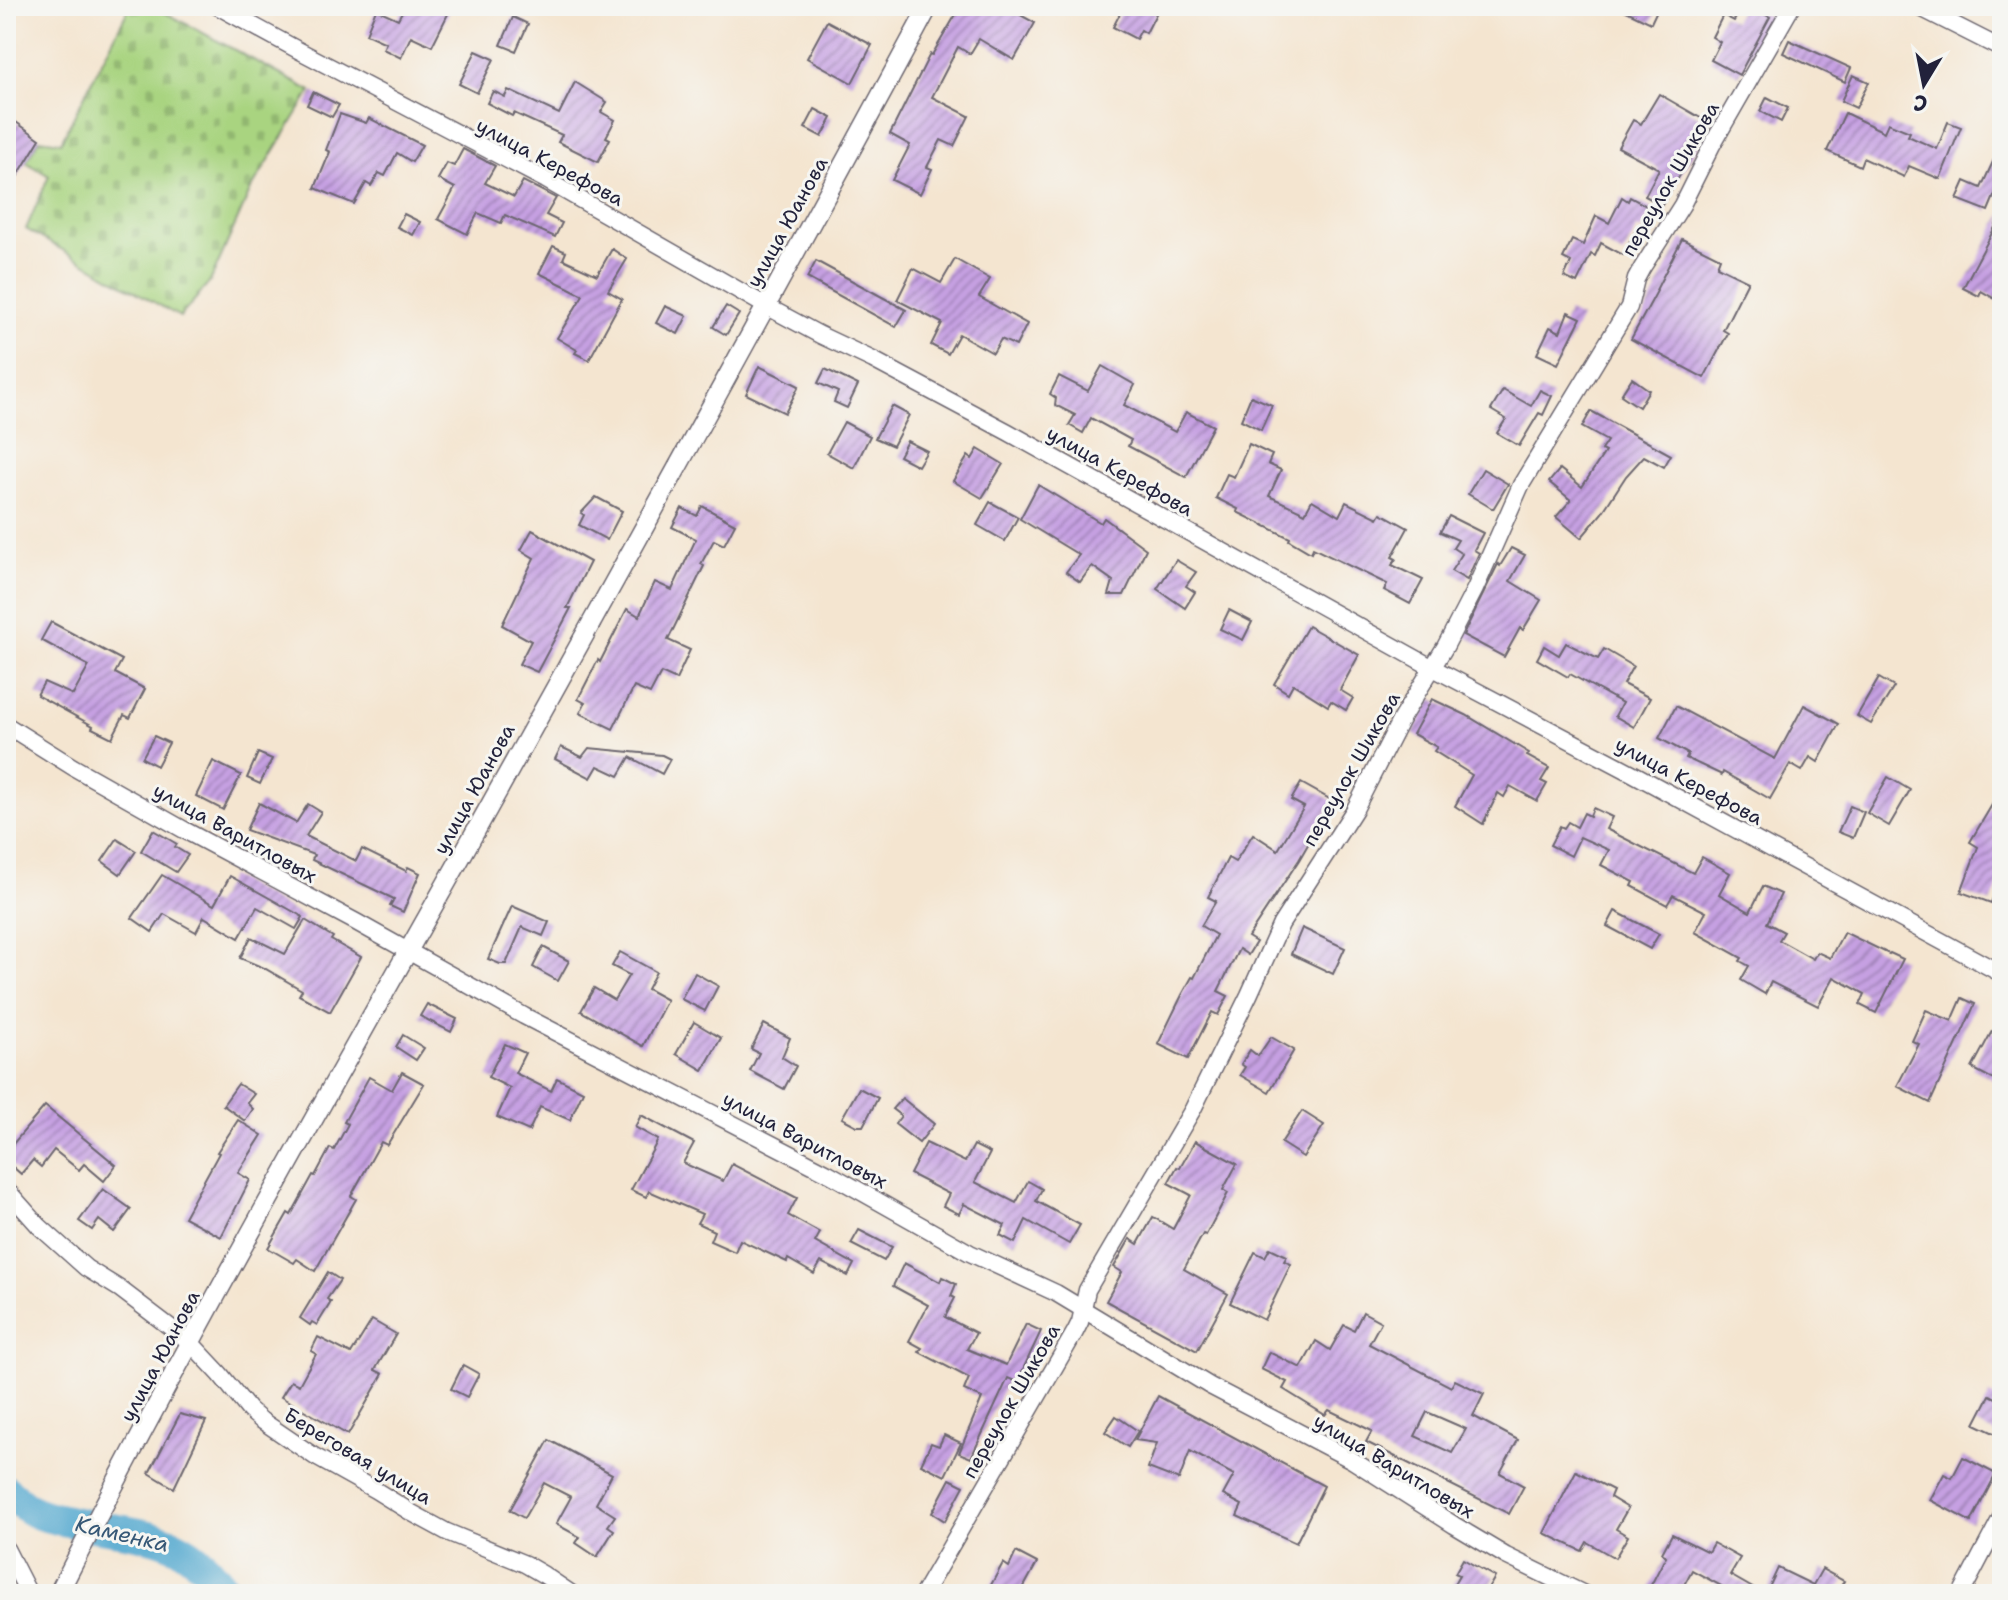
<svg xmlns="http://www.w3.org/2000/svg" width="2008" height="1600" viewBox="0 0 2008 1600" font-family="'Shantell Sans',sans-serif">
	<defs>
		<pattern id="cemetery-stones" width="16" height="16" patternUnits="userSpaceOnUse" patternTransform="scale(2)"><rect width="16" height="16" fill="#a9d480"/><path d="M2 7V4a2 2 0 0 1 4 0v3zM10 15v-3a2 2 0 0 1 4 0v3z" fill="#91b670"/></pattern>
		<pattern id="building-hatch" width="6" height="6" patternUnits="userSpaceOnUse" patternTransform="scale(2)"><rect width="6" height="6" fill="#c6a0e2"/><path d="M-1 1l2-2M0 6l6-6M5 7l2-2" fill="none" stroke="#a082b8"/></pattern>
	</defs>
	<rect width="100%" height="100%" fill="#f6f6f2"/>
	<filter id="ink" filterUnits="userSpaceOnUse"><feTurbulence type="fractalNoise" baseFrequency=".0125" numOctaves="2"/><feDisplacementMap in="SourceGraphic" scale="16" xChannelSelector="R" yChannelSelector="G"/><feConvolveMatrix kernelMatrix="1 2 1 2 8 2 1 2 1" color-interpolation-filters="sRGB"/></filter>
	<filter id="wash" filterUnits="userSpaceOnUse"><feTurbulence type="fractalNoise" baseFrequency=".006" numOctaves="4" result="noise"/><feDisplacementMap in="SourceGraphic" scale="32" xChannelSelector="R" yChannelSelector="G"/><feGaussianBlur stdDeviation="1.8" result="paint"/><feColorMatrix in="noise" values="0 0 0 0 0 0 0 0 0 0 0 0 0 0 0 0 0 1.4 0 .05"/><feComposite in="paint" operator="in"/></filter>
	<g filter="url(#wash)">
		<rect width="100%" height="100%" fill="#f4e5d0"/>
		<path fill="url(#cemetery-stones)" stroke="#667b5e" stroke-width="2" d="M130 6H153L311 91 250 191 210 282 180 317 26 229 49 176 26 162 40 139 61 142Z"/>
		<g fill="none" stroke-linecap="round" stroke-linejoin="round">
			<path stroke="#53a8cf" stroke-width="32" d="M6 1491C14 1497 22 1505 31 1510 42 1517 59 1519 72 1522 139 1536 186 1529 227 1594"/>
		</g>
		<g id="blocks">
			<g fill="url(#building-hatch)" fill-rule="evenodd">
				<path d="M405 6H452L432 46 411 36 401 58 383 49 386 43 366 34 376 9 398 19Z"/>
				<path d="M961 6H1004L1035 23 1014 60 979 39 970 54 958 47 932 97 969 116 954 146 941 140 927 167 932 169 920 194 892 180 910 145 890 134 930 54 932 55Z"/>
				<path d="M1124 6H1160L1146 33 1141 30 1136 39 1113 27Z"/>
				<path d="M1616 6H1659L1651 23Z"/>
				<path d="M1743 6H1749L1770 17 1739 75 1711 60 1720 42 1712 37 1723 15 1734 21Z"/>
				<path d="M513 17 528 24 516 51 501 45Z"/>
				<path d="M827 21 872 45 852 83 807 58Z"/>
				<path d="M1789 40 1851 68 1845 82 1783 53Z"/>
				<path d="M476 51 494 59 477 93 459 84Z"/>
				<path d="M1853 75 1869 82 1856 108 1841 101Z"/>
				<path d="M575 82 607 102 601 112 615 120 606 137 610 139 598 162 558 142 562 135 514 113 512 116 487 103 493 91 505 97 508 90 559 114Z"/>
				<path d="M313 92 339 105 332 117 307 105Z"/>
				<path d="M1659 94 1711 124 1662 205 1645 196 1659 169 1618 147 1633 120 1641 124Z"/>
				<path d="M1767 97 1788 108 1781 122 1760 111Z"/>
				<path d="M815 109 832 118 822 137 805 128Z"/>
				<path d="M1845 113 1884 132 1888 123 1910 132 1908 136 1937 149 1948 122 1961 127 1940 179 1909 166 1904 177 1863 158 1860 166 1827 151Z"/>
				<path d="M340 114 366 123 369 118 422 145 412 162 397 153 385 176 379 173 371 186 366 183 354 204 315 188 330 152 326 150Z"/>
				<path d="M6 115 40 139 15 180 6 174V166L17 144 6 137Z"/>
				<path d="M2002 142V198L1995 194 1988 211 1957 199 1965 181 1981 188Z"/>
				<path d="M463 149 495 166 485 183 514 197 523 181 556 198 546 215 562 223 555 237 505 215 501 223 478 213 467 234 438 219 455 188 438 179 447 163 454 166Z"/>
				<path d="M1622 197 1628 201 1630 197 1652 209 1641 230 1637 228 1623 255 1601 243 1595 256 1591 254 1577 283 1564 277 1571 262 1563 258 1572 240 1583 245 1596 216 1609 223Z"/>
				<path d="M404 214 420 222 413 235 397 227Z"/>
				<path d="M2002 214V303L1981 291 1979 296 1963 288Z"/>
				<path d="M1682 239 1720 258 1717 266 1748 281 1723 330 1728 333 1704 378 1631 339 1657 291 1656 290Z"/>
				<path d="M553 246 566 252 563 259 597 275 612 249 627 259 608 291 622 299 589 360 575 353 577 350 557 338 583 295 539 273Z"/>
				<path d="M955 259 990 279 979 297 1027 324 1016 346 1001 339 993 353 959 334 948 354 931 345 942 323 897 300 913 268 941 283Z"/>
				<path d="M816 261 906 310 896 327 807 278Z"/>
				<path d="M665 306 687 316 678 334 656 323Z"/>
				<path d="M726 306 739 314 726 335 713 327Z"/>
				<path d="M1568 312 1581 318 1558 364 1537 354 1550 327 1560 332Z"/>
				<path d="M759 366 799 386 785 413 746 394Z"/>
				<path d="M1102 366 1135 385 1124 405 1175 432 1186 412 1213 426 1186 477 1128 446 1131 440 1091 418 1083 433 1069 425 1075 415 1055 405 1056 398 1050 394 1059 376 1088 391Z"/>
				<path d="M825 369 858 385 847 408 834 402 838 392 818 383Z"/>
				<path d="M1632 378 1649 390 1639 407 1621 395Z"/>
				<path d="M1503 390 1531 406 1540 390 1552 396 1543 415 1539 413 1519 446 1497 433 1506 419 1491 410Z"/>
				<path d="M1251 396 1272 405 1261 430 1241 420Z"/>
				<path d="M892 406 909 415 893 446 875 438Z"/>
				<path d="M1591 411 1671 455 1664 467 1644 456 1626 476 1602 513 1581 538 1556 517 1571 500 1549 482 1560 469 1582 487 1605 452 1601 450 1607 441 1582 427Z"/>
				<path d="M844 422 870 436 854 468 827 453Z"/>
				<path d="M907 441 927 451 918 466 899 456Z"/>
				<path d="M1249 444 1272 455 1268 464 1281 470 1269 496 1305 513 1312 500 1339 516 1346 502 1378 518 1381 513 1408 528 1392 557 1396 559 1392 565 1423 580 1410 604 1384 590 1387 584 1313 548 1311 553 1289 540 1290 538 1237 512 1238 509 1216 498 1227 474 1234 477Z"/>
				<path d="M978 449 1003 464 982 498 953 481 968 456 972 459Z"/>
				<path d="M1483 469 1508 484 1493 509 1468 494Z"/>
				<path d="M1038 485 1101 523 1104 518 1146 549 1124 595H1109L1113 581 1092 566 1080 582 1066 572 1079 555 1020 519Z"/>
				<path d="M596 497 622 511 607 540 579 525 584 515 581 513Z"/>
				<path d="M990 502 1018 517 1005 541 977 525Z"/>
				<path d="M702 506 735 524 724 545 714 540 701 564 704 566 668 640 690 650 676 680 661 673 650 694 634 687 613 729 580 713 585 703 578 699 598 660 600 662 627 609 639 616 655 582 672 590 696 539 672 527 682 508 697 516Z"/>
				<path d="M1449 516 1483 533 1474 550 1479 553 1467 580 1451 571 1462 554 1453 548 1458 540 1440 532Z"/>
				<path d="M532 530 590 562 567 608H571L537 672 519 664 531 641 502 625 534 558 521 550Z"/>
				<path d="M1511 548 1525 555 1510 581 1541 600 1523 630 1520 628 1504 657 1463 635 1498 564 1500 566Z"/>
				<path d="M1176 560 1196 572 1186 586 1195 592 1185 608 1157 589Z"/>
				<path d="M1229 610 1252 622 1243 640 1220 629Z"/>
				<path d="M51 622 122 660 115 673 145 689 130 718 124 715 112 738 92 728 93 726 37 695 44 682 73 695 89 666 41 640Z"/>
				<path d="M1308 626 1359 655 1340 690 1353 698 1346 710 1331 701 1328 706 1293 684 1288 693 1274 684Z"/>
				<path d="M1566 643 1598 659 1604 649 1633 666 1623 684 1650 698 1634 727 1615 716 1622 703 1570 674 1568 677 1537 659 1544 646 1559 655Z"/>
				<path d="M1879 678 1894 687 1871 724 1857 716Z"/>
				<path d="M1432 699 1466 715 1529 753 1527 756 1549 768 1541 781 1547 784 1537 801 1510 786 1504 797 1498 793 1483 824 1455 806 1472 775 1434 751 1437 747 1413 734Z"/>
				<path d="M1804 705 1839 724 1818 762 1810 757 1802 771 1790 764 1770 799 1723 772 1722 775 1686 758 1688 754 1659 738 1676 706 1775 759Z"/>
				<path d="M154 736 169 743 157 766 142 758Z"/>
				<path d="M561 747 582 757 589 748 662 755 670 759 662 774 630 757 619 776 598 766 591 778 555 759Z"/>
				<path d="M258 753 272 759 260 784 247 778Z"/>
				<path d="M213 761 241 775 223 810 196 796Z"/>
				<path d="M1888 777 1910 790 1889 826 1867 813Z"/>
				<path d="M1301 783 1333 801 1299 860 1248 937 1256 942 1248 955 1239 949 1218 991 1228 996 1218 1015 1212 1012 1188 1059 1158 1044 1182 995 1192 977 1194 978 1216 935 1201 926 1216 901 1208 897 1228 858 1235 862 1253 834 1278 850 1304 807 1291 800Z"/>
				<path d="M2002 788V876L1991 903 1961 892 1978 847 1970 842Z"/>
				<path d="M259 803 296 823 308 804 321 812 306 836 356 861 362 849 406 871 408 867 420 873 403 912 390 906 394 899 312 860 314 855 246 830Z"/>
				<path d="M1850 806 1864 812 1853 838 1838 832Z"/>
				<path d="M1593 808 1612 817 1606 829 1693 873 1702 857 1730 873 1719 894 1750 912 1763 886 1781 894 1767 923 1784 932 1779 940 1813 959 1817 952 1830 958 1844 932 1889 954 1890 953 1903 959 1876 1013 1860 1005 1865 994 1834 977 1818 1006 1771 982 1765 994 1741 980 1749 966 1740 961 1742 958 1695 932 1706 912 1673 895 1667 905 1632 886 1634 882 1601 865 1609 850 1580 837 1571 856 1550 845 1560 826 1564 828 1568 822 1577 827 1584 813 1590 816Z"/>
				<path d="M153 830 177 844 175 847 188 855 176 872 141 851Z"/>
				<path d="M117 839 136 851 120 874 102 861Z"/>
				<path d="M162 875 214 905 230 876 303 917 296 929 257 907 239 938 204 917 196 932 164 914 152 932 132 918Z"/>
				<path d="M512 906 549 922 543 936 522 927 506 964H500L488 959Z"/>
				<path d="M1615 911 1659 934 1650 949 1607 926Z"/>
				<path d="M305 920 333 937 331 940 361 957 330 1012 299 995 302 990 264 968 240 958 251 937 285 954Z"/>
				<path d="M1302 928 1345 948 1333 974 1291 954Z"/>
				<path d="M543 947 569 961 558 981 533 967Z"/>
				<path d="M620 952 656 972 647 989 667 1000 643 1046 581 1011 594 988 614 1000 629 975 612 966Z"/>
				<path d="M695 973 718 986 705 1011 681 999Z"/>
				<path d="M1962 998 1975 1004 1930 1103 1897 1086 1919 1044 1912 1041 1926 1010 1952 1021Z"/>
				<path d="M427 1004 457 1019 451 1032 420 1016Z"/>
				<path d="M694 1022 721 1038 703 1070 676 1054Z"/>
				<path d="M764 1024 790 1038 782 1057 796 1066 784 1089 750 1071 759 1053 751 1049Z"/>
				<path d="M1992 1031 2002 1036V1084L1972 1068Z"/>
				<path d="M403 1035 424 1048 416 1060 396 1047Z"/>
				<path d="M1271 1037 1294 1050 1269 1092 1240 1075 1245 1067 1241 1064 1250 1050 1258 1056Z"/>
				<path d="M505 1044 525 1053 515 1073 551 1091 557 1078 583 1091 570 1120 540 1107 529 1131 497 1117 510 1088 488 1077Z"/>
				<path d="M402 1072 424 1084 387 1145 381 1142 351 1196 356 1199 315 1271 297 1259 294 1263 268 1248 288 1213 291 1215 313 1175 315 1176 330 1148 334 1150 348 1124 344 1122 369 1077 392 1090Z"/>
				<path d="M238 1084 254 1094 247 1103 253 1109 245 1121 223 1105Z"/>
				<path d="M859 1088 878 1098 863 1126H857L842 1118Z"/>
				<path d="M902 1098 934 1124 919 1143 895 1124 901 1116 892 1109Z"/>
				<path d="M45 1106 116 1165 104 1181 84 1164 79 1170 54 1150 41 1167 33 1160 21 1174 6 1161V1152Z"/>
				<path d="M1302 1111 1324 1125 1303 1157 1281 1143Z"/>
				<path d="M641 1115 694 1143 683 1163 723 1181 732 1164 797 1198 788 1215 820 1233 815 1242 854 1264 848 1276 821 1262 814 1274 788 1259 787 1262 740 1240 735 1252 710 1241 714 1231 697 1223 702 1214 649 1191 646 1197 631 1190 658 1140 635 1127Z"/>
				<path d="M238 1120 262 1135 238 1173 250 1180 221 1237 184 1217 219 1153 217 1152Z"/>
				<path d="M1195 1141 1237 1164 1223 1190 1228 1193 1206 1235 1203 1234 1184 1269 1228 1294 1197 1351 1106 1301 1122 1272 1114 1267 1130 1239 1138 1244 1153 1217 1173 1229 1191 1195 1168 1183 1177 1167 1180 1168Z"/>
				<path d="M926 1143 965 1162 974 1145 990 1153 975 1182 1016 1203 1028 1181 1042 1189 1036 1201 1080 1225 1069 1244 1026 1220 1015 1243 1000 1235 1005 1225 964 1204 959 1214 943 1206 949 1194 910 1174Z"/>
				<path d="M103 1189 131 1209 114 1232 99 1220 92 1230 79 1221Z"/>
				<path d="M859 1230 892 1247 884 1261 851 1244Z"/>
				<path d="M1270 1248 1287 1256 1284 1261 1291 1264 1264 1320 1230 1303 1255 1252 1265 1257Z"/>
				<path d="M904 1263 940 1282 942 1277 956 1284 951 1296 955 1298 945 1317 976 1333 967 1349 1006 1365 1026 1324 1041 1331 1017 1382 1008 1378 971 1458 959 1453 982 1398 964 1390 969 1378 919 1352 922 1348 909 1341 928 1305 893 1286Z"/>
				<path d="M328 1272 340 1280 327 1299 331 1302 317 1325 312 1322 310 1325 300 1318Z"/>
				<path d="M1363 1312 1381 1322 1369 1344 1451 1387 1455 1380 1484 1394 1473 1416 1518 1440 1500 1473 1524 1486 1509 1514 1366 1442 1372 1431 1329 1410 1325 1415 1283 1389 1287 1382 1261 1369 1269 1352 1301 1368 1316 1341 1330 1350 1344 1325 1354 1330ZM1427 1412 1466 1429 1452 1453 1415 1436Z"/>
				<path d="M372 1320 396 1334 375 1370 383 1374 348 1435 281 1397 291 1381 299 1385 316 1354 311 1351 318 1337 351 1354Z"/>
				<path d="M463 1365 479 1374 467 1397 451 1389Z"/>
				<path d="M1990 1395 2002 1401V1437L1975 1424Z"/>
				<path d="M1158 1396 1324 1486 1296 1543 1237 1516 1242 1505 1223 1495 1234 1475 1190 1451 1179 1480 1148 1468 1157 1443 1135 1440Z"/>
				<path d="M180 1414 206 1421 174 1488 149 1473Z"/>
				<path d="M1116 1416 1138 1431 1128 1447 1105 1432Z"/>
				<path d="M944 1435 961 1443 945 1476 921 1464 931 1443 939 1446Z"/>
				<path d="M549 1440 612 1474 596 1504 615 1516 608 1526 614 1530 597 1557 576 1543 580 1537 556 1524 571 1497 544 1483 524 1518 510 1510Z"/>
				<path d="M1963 1457 1996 1474 1971 1522 1930 1500 1944 1474 1952 1478Z"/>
				<path d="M1576 1471 1613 1490 1610 1497 1628 1508 1616 1529 1628 1536 1615 1558 1587 1542 1582 1551 1544 1533Z"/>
				<path d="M950 1479 964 1486 945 1521 932 1513Z"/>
				<path d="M1672 1534 1708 1552 1713 1543 1740 1558 1730 1575 1763 1594H1736L1692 1570 1679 1594H1664L1650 1587 1666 1556 1662 1553Z"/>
				<path d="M1016 1552 1037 1563 1020 1594H986L1003 1563 1009 1567Z"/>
				<path d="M1463 1559 1495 1577 1485 1594H1448L1459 1575 1455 1573Z"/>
				<path d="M1778 1568 1813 1585 1822 1569 1844 1581 1836 1594H1766Z"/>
			</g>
		</g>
	</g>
	<g filter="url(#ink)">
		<use href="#blocks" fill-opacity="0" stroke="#6c666f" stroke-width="2"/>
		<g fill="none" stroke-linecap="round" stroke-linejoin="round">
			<g stroke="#6c666f" stroke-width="19">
				<g id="minor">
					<path d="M217 6 298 50 546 180 766 306 820 335 873 360 1008 432 1433 668 1632 773 2002 974"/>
					<path d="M1917 6 2002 49"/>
					<path d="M6 725 73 767 186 831 356 922 524 1016 828 1173 970 1253 1056 1293 1210 1386 1352 1460 1454 1525 1506 1556 1584 1594"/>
					<path d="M6 1189 39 1226 86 1268 120 1289 191 1343 220 1374 249 1410 261 1420 314 1456 375 1490 412 1513 447 1532 525 1564 544 1575 572 1594"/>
					<path d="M6 1549 29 1594"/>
					<path d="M923 1594 1075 1332 1080 1322 1087 1290 1193 1109 1249 995 1281 924 1355 809 1401 719 1445 647 1475 589 1521 485 1629 307 1636 279 1642 268 1682 205 1712 145 1792 6"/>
					<path d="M1961 1594 2002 1516"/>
				</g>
			</g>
			<g stroke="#6c666f" stroke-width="21">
				<path id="tertiary" d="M58 1594C185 1345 323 1102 460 859 618 576 775 292 929 6"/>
			</g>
			<use href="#minor" stroke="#fff" stroke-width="16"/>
			<use href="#tertiary" stroke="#fff" stroke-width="18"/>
		</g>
	</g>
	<g text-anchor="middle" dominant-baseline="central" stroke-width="6" stroke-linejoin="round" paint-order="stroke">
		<g font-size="20" fill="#22223b" stroke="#f6f6f2">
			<text transform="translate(550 162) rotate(28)">улица Керефова</text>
			<text transform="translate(1670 179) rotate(-60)">переулок Шикова</text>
			<text transform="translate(787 222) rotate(-61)">улица Юанова</text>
			<text transform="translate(1120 471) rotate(29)">улица Керефова</text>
			<text transform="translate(1351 769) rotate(-60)">переулок Шикова</text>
			<text transform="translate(1689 781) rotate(28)">улица Керефова</text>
			<text transform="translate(474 789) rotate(-61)">улица Юанова</text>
			<text transform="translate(235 833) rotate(29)">улица Варитловых</text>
			<text transform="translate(805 1140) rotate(28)">улица Варитловых</text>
			<text transform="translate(160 1356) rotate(-62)">улица Юанова</text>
			<text transform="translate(1011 1401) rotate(-60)">переулок Шикова</text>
			<text transform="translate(358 1456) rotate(31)">Береговая улица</text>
			<text transform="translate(1394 1466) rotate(31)">улица Варитловых</text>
		</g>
		<g font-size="22" font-style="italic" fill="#365876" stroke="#f6f6f2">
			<text transform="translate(122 1534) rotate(13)">Каменка</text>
		</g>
	</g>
	<rect width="2008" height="1600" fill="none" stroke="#f6f6f2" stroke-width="32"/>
	<g transform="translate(1924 84) rotate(190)" stroke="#f6f6f2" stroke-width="6" paint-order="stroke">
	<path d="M0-6L14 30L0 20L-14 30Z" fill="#22223b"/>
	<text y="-12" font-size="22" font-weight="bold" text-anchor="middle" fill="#22223b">С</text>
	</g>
</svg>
